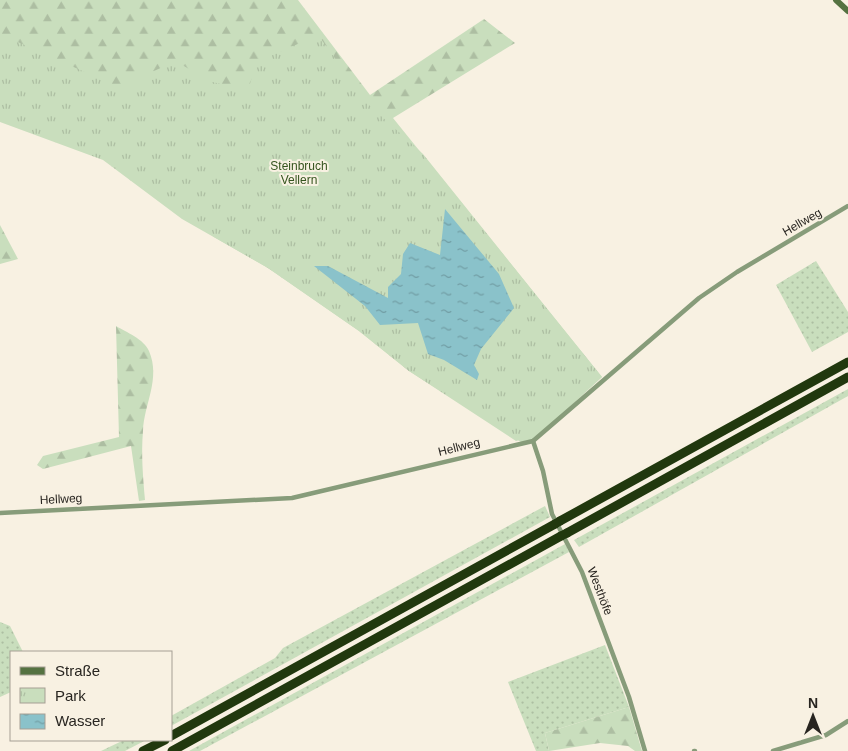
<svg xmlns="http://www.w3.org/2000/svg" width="848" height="751" viewBox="0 0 848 751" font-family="Arial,sans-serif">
	<defs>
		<pattern id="grass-dots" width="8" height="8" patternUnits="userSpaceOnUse" patternTransform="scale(1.25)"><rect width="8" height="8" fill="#c9debd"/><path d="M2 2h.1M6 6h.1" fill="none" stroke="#adbea2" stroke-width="1.8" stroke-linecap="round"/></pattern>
		<pattern id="forest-firs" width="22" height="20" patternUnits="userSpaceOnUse" patternTransform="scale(1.25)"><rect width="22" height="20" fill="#c9debd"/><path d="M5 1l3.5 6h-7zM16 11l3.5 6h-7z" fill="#adbea2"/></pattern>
		<pattern id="park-tufts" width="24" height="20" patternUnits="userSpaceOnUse" patternTransform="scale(1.25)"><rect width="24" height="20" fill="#c9debd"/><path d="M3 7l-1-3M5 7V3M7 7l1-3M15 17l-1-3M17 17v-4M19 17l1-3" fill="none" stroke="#adbea2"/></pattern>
		<pattern id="water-ripples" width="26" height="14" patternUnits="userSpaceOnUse" patternTransform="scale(1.25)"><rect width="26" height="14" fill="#8ac2ca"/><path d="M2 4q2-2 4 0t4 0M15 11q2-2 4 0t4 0" fill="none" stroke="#719da4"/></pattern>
	</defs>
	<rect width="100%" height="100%" fill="#f8f1e2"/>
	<g fill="url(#grass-dots)">
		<path d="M816 261 848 312V332L812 352 776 285Z"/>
		<path d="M848 389V396L579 547 574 540Z"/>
		<path d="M545 506 550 517 171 726V716L275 658 283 648Z"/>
		<path d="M565 544 569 552 200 751H189Z"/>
		<path d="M0 622 10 626 23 652H11V692L0 697Z"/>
		<path d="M605 645 629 707 545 733 549 751H536L508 682Z"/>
		<path d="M124 740H146L125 751H101Z"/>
	</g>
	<g fill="url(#forest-firs)">
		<path d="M0 0H298L370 95 484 19 515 43 393 118 602 377 533 441 521 442 409 371 359 331 268 268 214 237 89 109 0 122Z"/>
		<path d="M0 225 18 259 0 264Z"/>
		<path d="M116 326C126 332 144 339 149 351 161 379 144 404 143 431 141 454 143 477 145 500L139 501 131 446 43 469 37 465 43 456 119 437Z"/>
		<path d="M629 707 642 751H635L628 746 600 743 549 751 545 733Z"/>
	</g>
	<path fill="url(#park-tufts)" d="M0 34 125 90 134 80 176 61 208 81 248 90 257 62 318 35 369 105 423 154 602 377 533 437 516 441 409 371 359 331 268 268 182 219 103 160 0 122Z"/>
	<path fill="url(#water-ripples)" d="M445 209 499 274 514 308 481 349 474 365 479 374 477 380 444 360 428 354 418 323 380 325 365 306 314 266H328L388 298V287L401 274 403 254 410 243 440 255Z"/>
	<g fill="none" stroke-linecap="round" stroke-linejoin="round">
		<g stroke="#879c7a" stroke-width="4.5">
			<path d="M533 441 543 471 552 514 582 572 629 697 645 751"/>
			<path d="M0 513 292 498 533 441 699 298 737 272 848 206"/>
			<path d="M694 751H695"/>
			<path d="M773 751 826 735 848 721"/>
		</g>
		<path stroke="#557241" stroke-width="6" d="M836 0 848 11"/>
		<g stroke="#21380e" stroke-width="9">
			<path d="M560 521 848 362"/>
			<path d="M567 533 848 377"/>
			<path d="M171 736 555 524"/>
			<path d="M143 751 165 740"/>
			<path d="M172 751 561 536"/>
		</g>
		<g stroke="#21380e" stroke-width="9">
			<path d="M555 524 560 521"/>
			<path d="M561 536 567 533"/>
		</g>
	</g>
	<g text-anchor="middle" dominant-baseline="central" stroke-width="4" stroke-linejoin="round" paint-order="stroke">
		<g font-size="12" fill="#35541e" stroke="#f8f1e2">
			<text x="299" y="166">Steinbruch<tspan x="299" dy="14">Vellern</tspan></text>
		</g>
		<g font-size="12" fill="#282520" stroke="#f8f1e2">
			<text transform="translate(802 222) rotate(-30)">Hellweg</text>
			<text transform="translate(459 447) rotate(-14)">Hellweg</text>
			<text transform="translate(61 499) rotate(-3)">Hellweg</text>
			<text transform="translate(600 591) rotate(69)">Westhöfe</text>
		</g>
	</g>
	<rect x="10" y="651" width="162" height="90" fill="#f8f1e2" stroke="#a59f94"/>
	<rect x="20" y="667" width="25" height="8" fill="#557241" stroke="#a59f94"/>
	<text x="55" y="676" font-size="15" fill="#282520">Straße</text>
	<rect x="20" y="688" width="25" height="15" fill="url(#park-tufts)" stroke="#a59f94"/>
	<text x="55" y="701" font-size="15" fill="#282520">Park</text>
	<rect x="20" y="714" width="25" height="15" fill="url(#water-ripples)" stroke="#a59f94"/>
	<text x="55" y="726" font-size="15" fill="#282520">Wasser</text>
	<g transform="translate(813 716)" stroke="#f8f1e2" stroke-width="4" paint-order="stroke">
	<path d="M0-4L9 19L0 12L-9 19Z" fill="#282520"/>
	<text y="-8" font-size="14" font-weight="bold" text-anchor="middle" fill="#282520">N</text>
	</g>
</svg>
